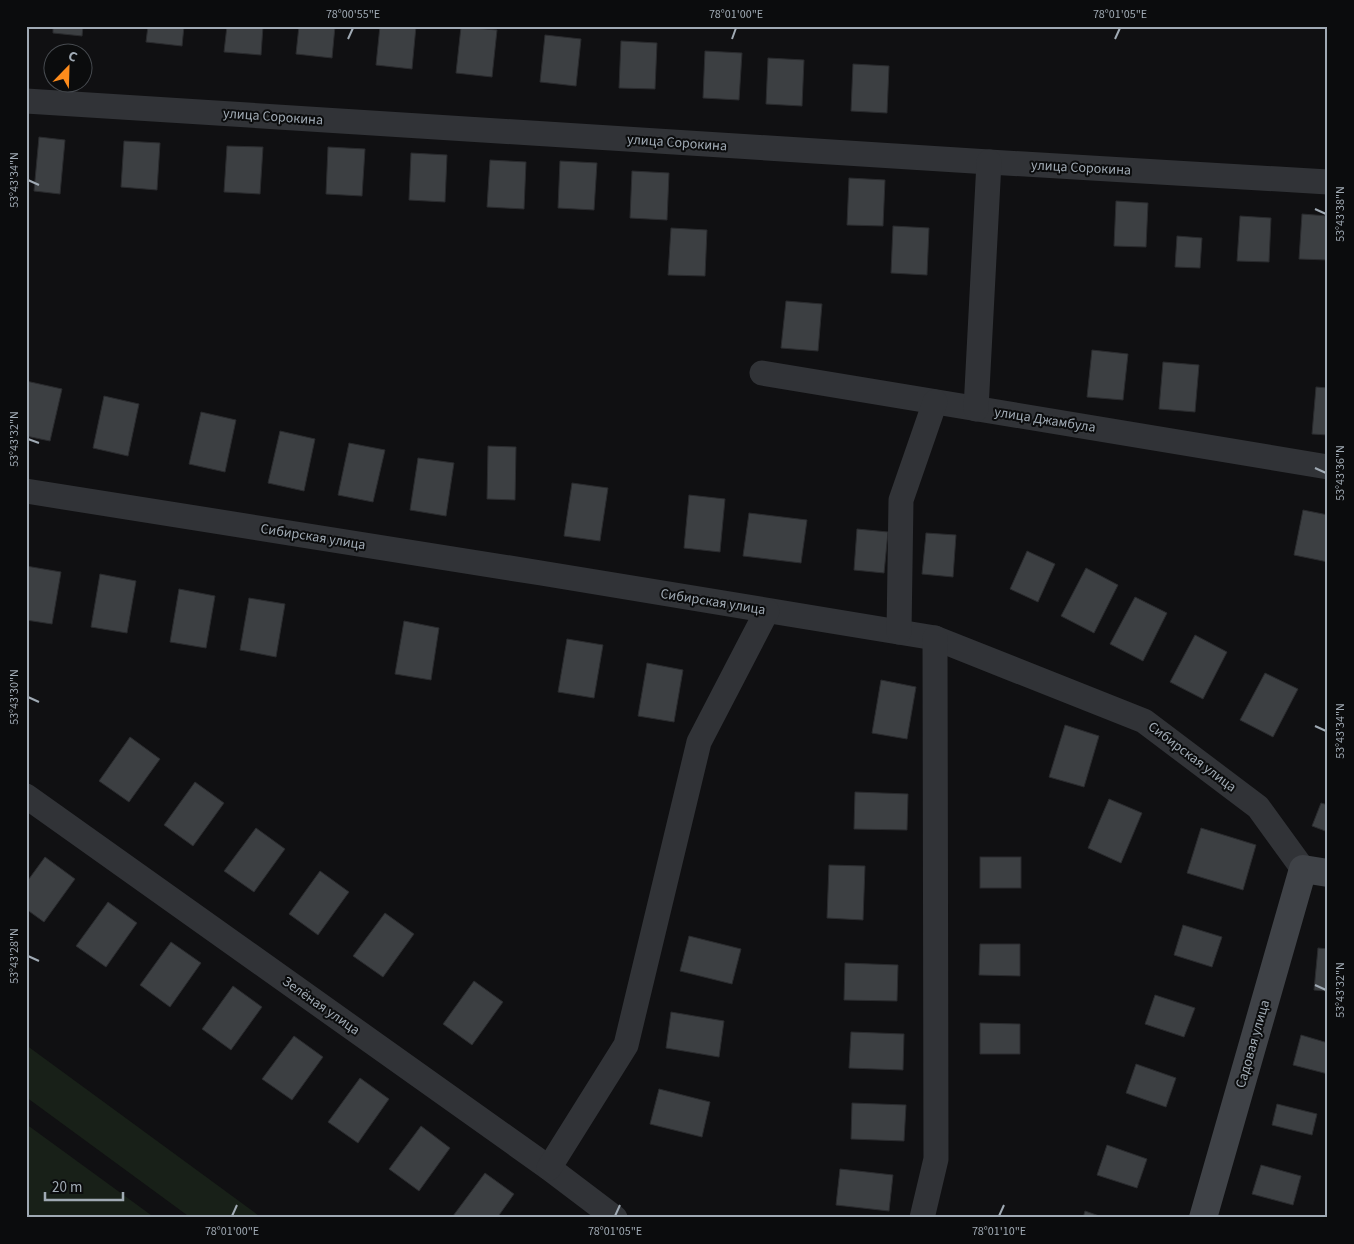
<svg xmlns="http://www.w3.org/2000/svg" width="1354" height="1244" viewBox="0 0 1354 1244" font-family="'Source Sans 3',sans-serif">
	<rect width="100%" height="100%" fill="#101012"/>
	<g fill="#182018">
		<path d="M26 1045 262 1218H191L26 1097Z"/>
		<path d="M26 1124 155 1218H26Z"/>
	</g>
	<g fill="#3c3f42" stroke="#2a2b2e">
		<path d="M53 26H83L82 36 53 33Z"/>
		<path d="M148 26H184L182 46 146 42Z"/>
		<path d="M227 26H263L261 55 224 52Z"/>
		<path d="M299 26H335L332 58 296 54Z"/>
		<path d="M380 26H416L412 69 376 65Z"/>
		<path d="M461 27 497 30 492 77 456 73Z"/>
		<path d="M545 35 581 39 576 86 540 82Z"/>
		<path d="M621 41 657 43 655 89 619 88Z"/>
		<path d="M705 51 742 53 739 100 703 98Z"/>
		<path d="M768 58 804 60 802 106 766 104Z"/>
		<path d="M853 64 889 66 887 113 851 111Z"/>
		<path d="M39 137 65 140 60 194 34 191Z"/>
		<path d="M124 141 160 143 157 190 121 187Z"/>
		<path d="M227 146 263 147 260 194 224 192Z"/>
		<path d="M328 147 365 149 362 196 326 194Z"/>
		<path d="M411 153 447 155 445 202 409 200Z"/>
		<path d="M490 160 526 162 524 209 487 207Z"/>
		<path d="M560 161 597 163 594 210 558 208Z"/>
		<path d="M632 171 669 173 667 220 630 218Z"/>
		<path d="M849 178 885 180 883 226 847 225Z"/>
		<path d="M1116 201 1148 203 1146 247 1114 246Z"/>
		<path d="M1302 214 1328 216V260L1299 259Z"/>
		<path d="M1240 216 1271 218 1269 262 1237 261Z"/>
		<path d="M893 226 929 228 927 275 891 273Z"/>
		<path d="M671 228 707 230 705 276 668 275Z"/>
		<path d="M1177 236 1202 238 1200 268 1175 267Z"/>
		<path d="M786 301 822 304 818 351 781 348Z"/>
		<path d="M1092 350 1128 354 1123 400 1087 397Z"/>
		<path d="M1163 362 1199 365 1195 412 1159 409Z"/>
		<path d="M26 381 62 389 50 441 26 436Z"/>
		<path d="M1316 387 1328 388V435L1312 434Z"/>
		<path d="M104 396 139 404 128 456 93 448Z"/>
		<path d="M201 412 236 420 225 472 189 464Z"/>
		<path d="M280 431 315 439 304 491 268 483Z"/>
		<path d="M349 443 385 450 373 502 338 495Z"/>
		<path d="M488 446 516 447 515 500 487 499Z"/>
		<path d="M418 458 454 463 446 516 410 510Z"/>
		<path d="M572 483 608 488 600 541 564 536Z"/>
		<path d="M689 495 725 499 720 552 684 548Z"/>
		<path d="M1303 510 1328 515V562L1294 555Z"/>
		<path d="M749 513 807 520 801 563 743 556Z"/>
		<path d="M857 529 888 532 884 573 854 570Z"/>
		<path d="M926 533 956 535 953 577 922 574Z"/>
		<path d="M1027 551 1055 564 1038 602 1010 589Z"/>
		<path d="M26 566 61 572 52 624 26 620Z"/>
		<path d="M1086 568 1118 585 1094 633 1061 616Z"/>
		<path d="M100 574 136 581 127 633 91 627Z"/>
		<path d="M179 589 215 596 206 648 170 642Z"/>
		<path d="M1135 597 1167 613 1143 661 1110 644Z"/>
		<path d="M249 598 285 604 276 657 240 650Z"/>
		<path d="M404 621 439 628 431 680 395 674Z"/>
		<path d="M1195 635 1227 652 1203 699 1170 682Z"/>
		<path d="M567 639 603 645 594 698 558 692Z"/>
		<path d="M647 663 683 670 674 722 638 716Z"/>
		<path d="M1265 673 1298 689 1273 737 1240 720Z"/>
		<path d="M881 680 916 687 907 739 872 733Z"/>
		<path d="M1065 725 1099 736 1084 787 1049 777Z"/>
		<path d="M130 737 160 759 129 802 99 781Z"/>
		<path d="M195 782 224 803 193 846 164 825Z"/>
		<path d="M855 792 908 794 907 830 854 829Z"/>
		<path d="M1109 799 1142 813 1121 863 1088 848Z"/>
		<path d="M1321 803 1328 805V832L1312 826Z"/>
		<path d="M256 828 285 849 254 892 224 871Z"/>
		<path d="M1201 828 1256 845 1243 890 1187 873Z"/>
		<path d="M45 857 75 879 44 922 26 909V883Z"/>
		<rect x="980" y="857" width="41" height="31"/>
		<path d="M829 865 865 866 863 920 827 918Z"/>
		<path d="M320 871 349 892 318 935 289 914Z"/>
		<path d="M108 902 137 923 106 967 76 946Z"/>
		<path d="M385 913 414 934 383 977 353 956Z"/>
		<path d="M1183 925 1222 937 1212 967 1174 955Z"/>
		<path d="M689 936 741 949 732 984 680 971Z"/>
		<path d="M171 942 201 963 170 1007 140 985Z"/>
		<path d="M980 944H1020V976L979 975Z"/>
		<path d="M1318 948 1328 949V991L1314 990Z"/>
		<path d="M845 963 898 965 897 1001 844 1000Z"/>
		<path d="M474 981 503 1002 472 1045 443 1024Z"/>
		<path d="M233 986 262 1007 231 1050 202 1029Z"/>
		<path d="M1155 995 1195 1008 1184 1037 1145 1024Z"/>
		<path d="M671 1012 724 1021 719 1057 666 1048Z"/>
		<path d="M980 1023 1020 1024V1054H980Z"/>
		<path d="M851 1032 904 1034 903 1070 849 1068Z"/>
		<path d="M1301 1035 1328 1043V1074L1293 1065Z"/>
		<path d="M294 1036 323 1057 292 1100 262 1079Z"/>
		<path d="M1136 1064 1176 1078 1166 1107 1126 1093Z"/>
		<path d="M360 1078 389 1099 358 1143 328 1122Z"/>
		<path d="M659 1089 710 1102 702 1137 650 1124Z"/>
		<path d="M852 1103 906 1105 904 1141 851 1139Z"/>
		<path d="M1277 1104 1317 1114 1312 1135 1272 1125Z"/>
		<path d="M421 1126 450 1148 419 1191 389 1169Z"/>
		<path d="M1107 1145 1147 1159 1137 1188 1097 1175Z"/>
		<path d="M1261 1165 1301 1176 1293 1205 1252 1194Z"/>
		<path d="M840 1169 893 1175 889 1211 836 1205Z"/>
		<path d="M485 1173 514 1194 497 1218H456L453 1216Z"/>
		<path d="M1085 1211 1105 1218H1083Z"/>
	</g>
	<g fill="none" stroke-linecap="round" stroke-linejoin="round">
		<g stroke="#313337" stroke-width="25">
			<path d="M26 101 989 162 1328 182"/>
			<path d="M762 373 1328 467"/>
			<path d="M976 409 989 162"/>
			<path d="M26 491 541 573 935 638 1144 721 1258 807 1303 869"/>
			<path d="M899 632 901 500 935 402"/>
			<path d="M26 796 549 1168 615 1218"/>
			<path d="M549 1168 626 1045 699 742 767 611"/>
			<path d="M922 1218 936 1159 935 638"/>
		</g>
		<path stroke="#3f4247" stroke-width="28" d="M1203 1218 1303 869 1328 873"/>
	</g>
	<path fill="none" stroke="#a0aab4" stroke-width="2" d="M348 39 353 28M732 39 736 28M1115 39 1120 28M28 180 39 185M1315 209 1326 214M28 439 39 443M1315 468 1326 473M28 697 39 702M1315 726 1326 731M28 956 39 961M1315 985 1326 990M232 1216 237 1205M615 1216 620 1205M999 1216 1004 1205"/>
	<g text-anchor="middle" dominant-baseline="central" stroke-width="4" stroke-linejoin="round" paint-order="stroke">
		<g font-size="14" fill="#a0aab4" stroke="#0b0c0d">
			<text transform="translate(273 117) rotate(4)">улица Сорокина</text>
			<text transform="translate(677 143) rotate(4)">улица Сорокина</text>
			<text transform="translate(1081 168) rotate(3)">улица Сорокина</text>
			<text transform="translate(1045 420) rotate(9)">улица Джамбула</text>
			<text transform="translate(313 537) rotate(9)">Сибирская улица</text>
			<text transform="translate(713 602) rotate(9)">Сибирская улица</text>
			<text transform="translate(1192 757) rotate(37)">Сибирская улица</text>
			<text transform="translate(321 1006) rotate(35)">Зелёная улица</text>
			<text transform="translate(1253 1044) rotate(-74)">Садовая улица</text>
		</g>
	</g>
	<rect width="1354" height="1244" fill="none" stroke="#0b0c0d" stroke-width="55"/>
	<g transform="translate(68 68) rotate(23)"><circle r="24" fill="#0b0c0d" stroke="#474b50"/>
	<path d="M0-4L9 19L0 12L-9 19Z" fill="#fe8c1c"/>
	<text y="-8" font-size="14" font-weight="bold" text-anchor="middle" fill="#a0aab4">С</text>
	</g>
	<path d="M45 1192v8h78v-8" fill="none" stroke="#a0aab4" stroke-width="2.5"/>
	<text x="52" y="1192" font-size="15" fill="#a0aab4" stroke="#0b0c0d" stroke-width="4" paint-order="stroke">20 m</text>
	<rect x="28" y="28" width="1298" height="1188" fill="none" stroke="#a0aab4" stroke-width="2"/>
	<g font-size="12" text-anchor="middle" fill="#a0aab4">
		<text x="353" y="18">78°00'55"E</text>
		<text x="736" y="18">78°01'00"E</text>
		<text x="1120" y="18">78°01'05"E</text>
		<text transform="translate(14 180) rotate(-90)" y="4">53°43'34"N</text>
		<text transform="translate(1340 214) rotate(-90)" y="4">53°43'38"N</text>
		<text transform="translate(14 439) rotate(-90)" y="4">53°43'32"N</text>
		<text transform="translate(1340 473) rotate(-90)" y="4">53°43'36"N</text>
		<text transform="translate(14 697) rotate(-90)" y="4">53°43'30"N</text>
		<text transform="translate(1340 731) rotate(-90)" y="4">53°43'34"N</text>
		<text transform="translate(14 956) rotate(-90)" y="4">53°43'28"N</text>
		<text transform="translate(1340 990) rotate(-90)" y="4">53°43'32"N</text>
		<text x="232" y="1235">78°01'00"E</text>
		<text x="615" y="1235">78°01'05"E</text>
		<text x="999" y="1235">78°01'10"E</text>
	</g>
</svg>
